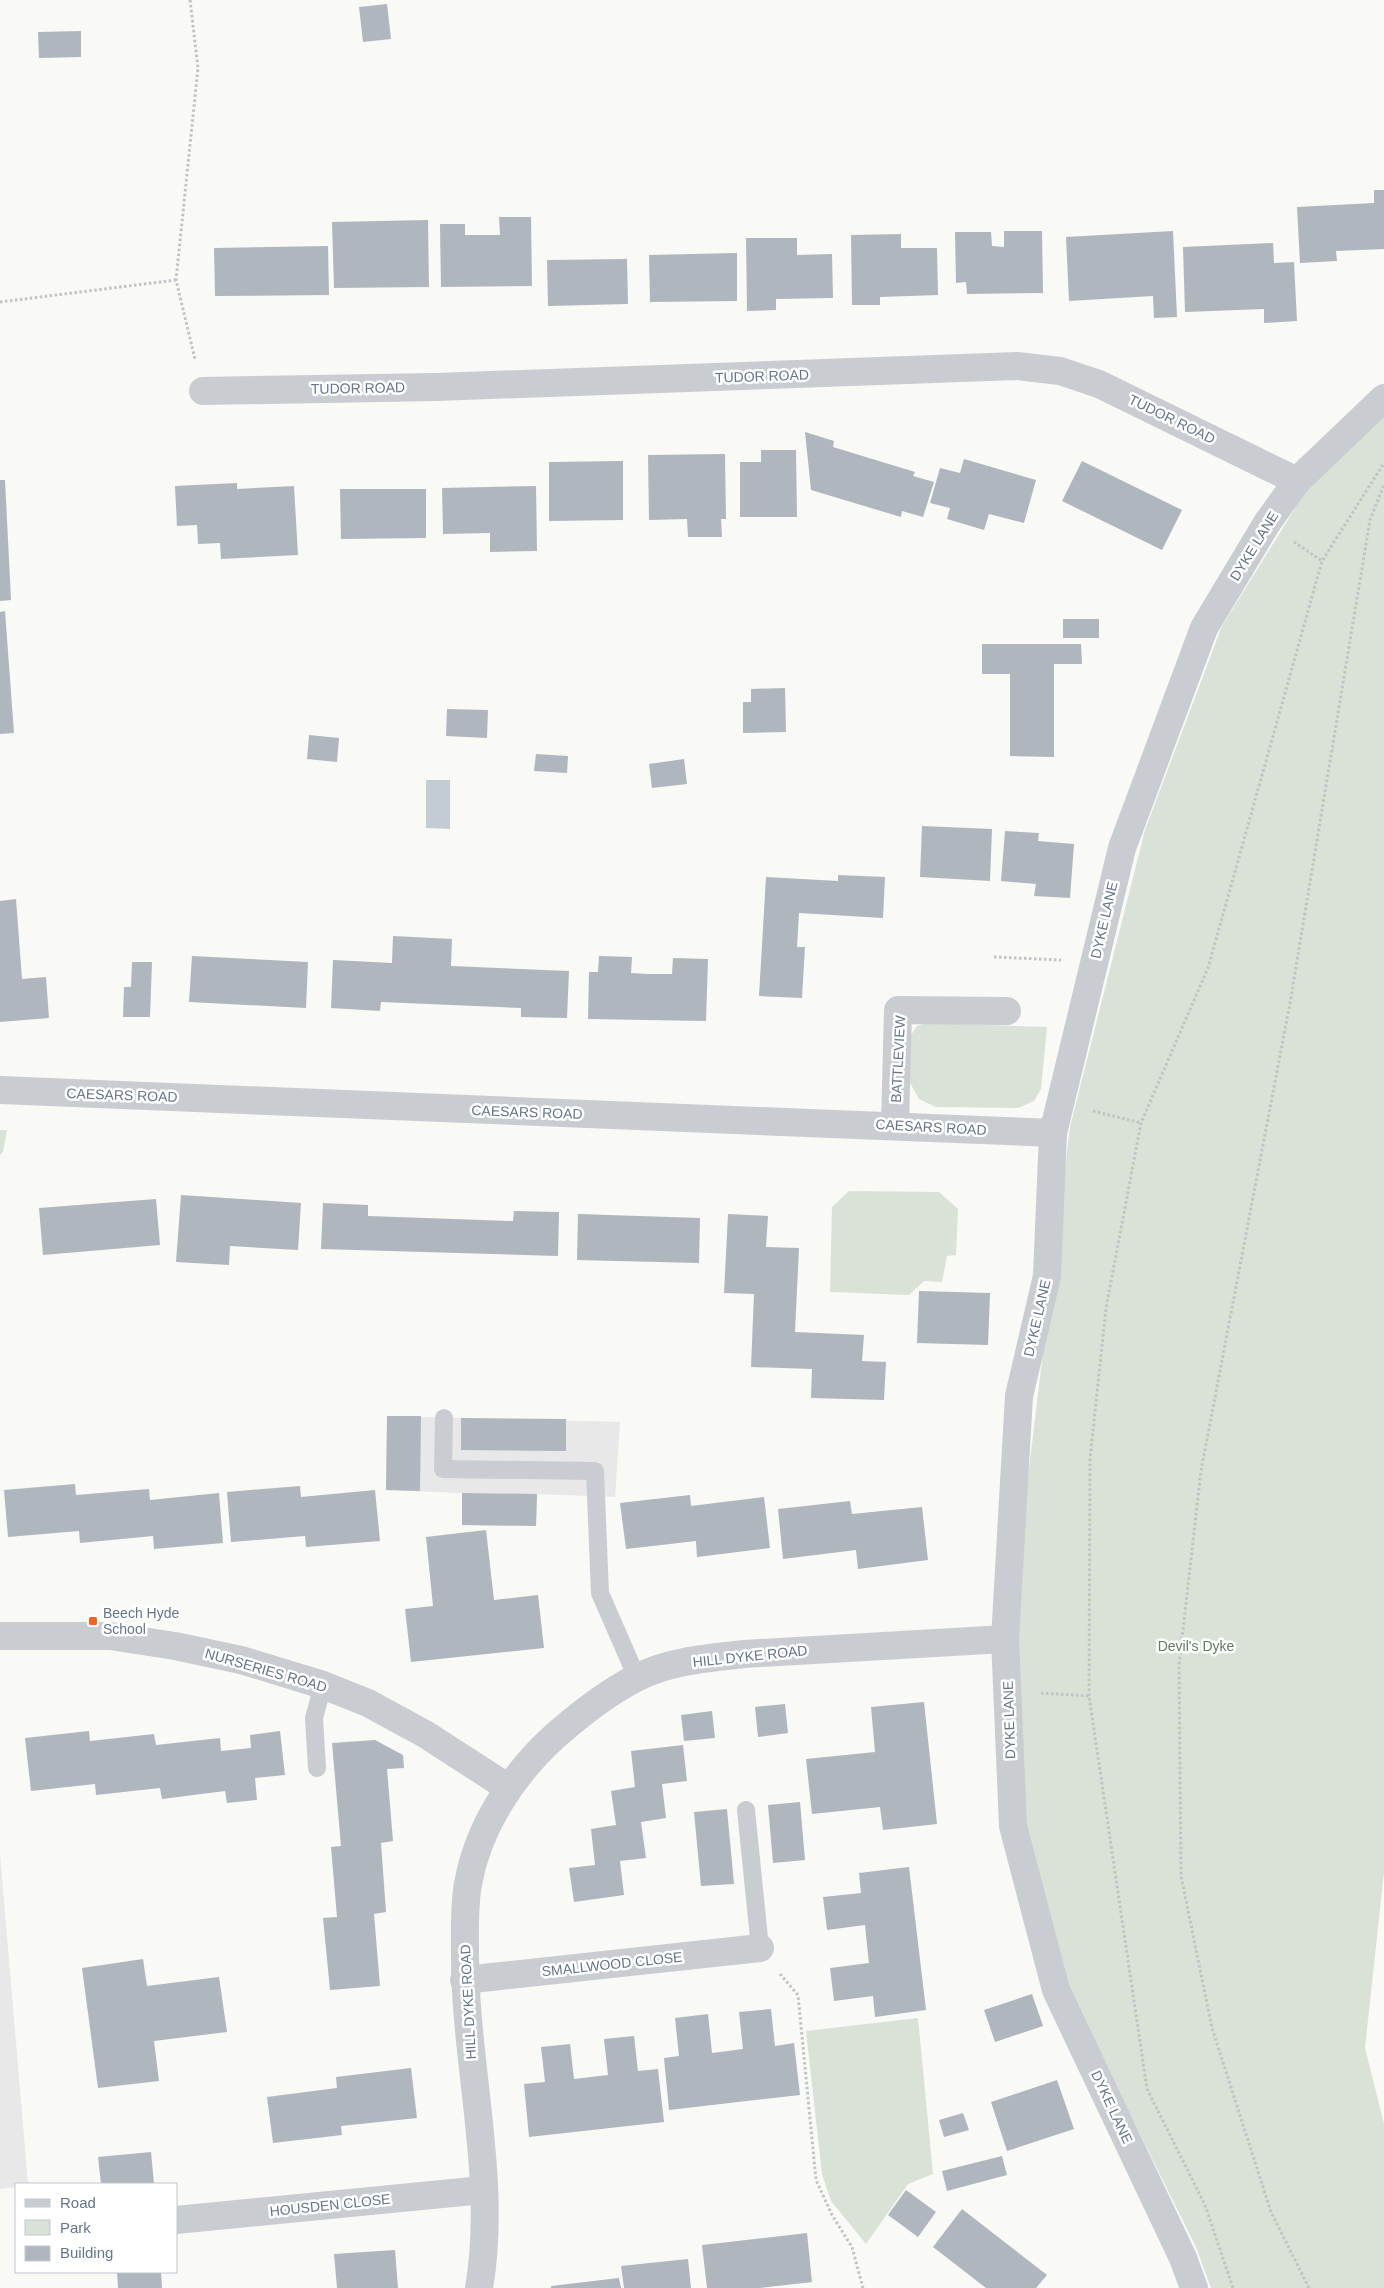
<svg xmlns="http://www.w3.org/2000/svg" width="1384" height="2288" viewBox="0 0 1384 2288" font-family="Helvetica,sans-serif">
	<rect width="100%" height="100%" fill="#f9f9f6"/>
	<g fill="#e7e8e7">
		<path d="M387 1416 620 1422 615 1497 537 1494 536 1526 462 1525V1493L386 1490Z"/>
		<path d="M0 1854 28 2184H16V2187L0 2189Z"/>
	</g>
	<g fill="#dae1d7">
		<path d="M1384 408V1872L1365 2048 1384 2124V2288H1211L1196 2247 1068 1989 1026 1822 1008 1644 1070 1127 1145 830 1222 626 1325 460Z"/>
		<path d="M926 1023 1047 1027 1041 1089 1034 1101 1018 1108 936 1107 919 1099 909 1081 911 1035 917 1026Z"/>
		<path d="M0 1130H7L3 1152 0 1155Z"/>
		<path d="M849 1191 939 1192 958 1209 956 1255 947 1256 942 1282 924 1281 909 1295 830 1292 832 1207Z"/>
		<path d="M918 2018 933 2174 908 2184 866 2244 831 2201 822 2174 806 2031Z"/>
	</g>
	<path fill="#c2ccd2" d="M426 780H450V829L426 828Z"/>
	<g fill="#afb6be">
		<path d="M387 4 391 39 363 42 359 7Z"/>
		<path d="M81 31V57L39 58 38 32Z"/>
		<path d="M1374 190H1384V249L1336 251 1337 261 1300 263 1297 207 1374 203Z"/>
		<path d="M499 217H531L532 286 441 287 440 224H465V235H500Z"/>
		<path d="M428 220 429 287 334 288 332 222Z"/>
		<path d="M1004 231H1042L1043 293 967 294 966 282 956 283 955 232H991L992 246 1004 247Z"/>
		<path d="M1173 231 1177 317 1154 318 1153 296 1069 301 1066 237Z"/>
		<path d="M901 234V248H937L938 295 880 297V305H852L851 235Z"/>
		<path d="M746 238H797V255L832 254 833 298 776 299V310L747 311Z"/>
		<path d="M1273 243 1274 263 1294 262 1297 321 1264 323V309L1185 312 1183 247Z"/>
		<path d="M328 246 329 295 215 296 214 248Z"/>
		<path d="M737 253V301L650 302 649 255Z"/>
		<path d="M627 259 628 304 548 306 547 260Z"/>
		<path d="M805 432 834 441 833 447 915 472 913 476 934 482 923 517 902 511 901 517 811 490Z"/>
		<path d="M761 450H796L797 517H740V462H761Z"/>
		<path d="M725 454 726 519H721L722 537H688L687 519 649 520 648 455Z"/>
		<path d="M964 459 1036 480 1024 523 989 514 984 530 947 519 950 508 930 503 940 468 960 473Z"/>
		<path d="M623 461V520L549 521V462Z"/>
		<path d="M1082 461 1182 510 1162 550 1062 501Z"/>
		<path d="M0 480H5L11 600 0 601Z"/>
		<path d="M237 483V489L294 486 298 555 221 559 220 543 198 544 197 525 177 526 175 486Z"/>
		<path d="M536 486 537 551 490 552V533L443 534 442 488Z"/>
		<path d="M340 489H426V538L341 539Z"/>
		<path d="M5 611 14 733 0 734V612Z"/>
		<rect x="1063" y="619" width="36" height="19"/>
		<path d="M982 644H1081L1082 664H1054V757L1010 756V674H982Z"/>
		<path d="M785 688 786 732 743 733V702H751V689Z"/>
		<path d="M447 709 488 710 487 738 446 736Z"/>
		<path d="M309 735 339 738 337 762 307 759Z"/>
		<path d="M536 754 568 756 567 773 534 771Z"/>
		<path d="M684 759 687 784 652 788 649 764Z"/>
		<path d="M922 826 992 829 990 881 920 877Z"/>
		<path d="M1005 831 1039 833 1038 841 1074 844 1070 898 1034 896 1036 884 1001 881Z"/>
		<path d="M838 875 885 877 883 918 799 913 797 947H805L802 998 759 996 766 877 838 881Z"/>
		<path d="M16 899 22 979 46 977 49 1018 0 1022V901Z"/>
		<path d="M393 936 452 939 451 966 569 971 567 1018 521 1017V1008L381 1002 380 1011 331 1008 333 960 392 963Z"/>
		<path d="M192 956 308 962 306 1008 189 1002Z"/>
		<path d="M599 956 632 957 631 973 648 974H672L673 958 708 959 706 1021 588 1019 589 972H598Z"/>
		<path d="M132 962H152L150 1017H123L124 987H131Z"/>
		<path d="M181 1195 301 1203 298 1250 230 1246 229 1265 176 1262Z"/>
		<path d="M156 1199 160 1245 43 1255 39 1208Z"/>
		<path d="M323 1203 368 1205V1216L513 1221 514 1211 559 1212 558 1256 321 1249Z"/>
		<path d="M578 1214 700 1218 699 1263 577 1260Z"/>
		<path d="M728 1214 768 1216 766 1247 799 1248 795 1332 864 1335 862 1361 886 1362 884 1400 811 1398 812 1369 751 1367 754 1294 724 1293Z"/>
		<path d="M919 1291 990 1293 988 1345 917 1343Z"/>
		<path d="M387 1416H421L420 1491 386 1490Z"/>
		<path d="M461 1418 566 1419V1451L461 1450Z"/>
		<path d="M75 1484 76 1495 149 1489 150 1500 219 1493 223 1543 154 1549 153 1536 80 1543 79 1531 8 1537 4 1490Z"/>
		<path d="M300 1486 301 1497 375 1490 380 1541 306 1547 305 1536 231 1542 227 1492Z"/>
		<path d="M462 1493 537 1494 536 1526 462 1525Z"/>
		<path d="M690 1495 691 1506 764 1497 770 1548 697 1557 696 1541 626 1549 620 1503Z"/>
		<path d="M850 1501 852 1514 922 1507 928 1560 858 1569 856 1550 783 1559 778 1509Z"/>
		<path d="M486 1530 494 1600 538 1595 544 1648 411 1662 405 1609 433 1606 426 1537Z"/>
		<path d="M924 1702 937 1824 883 1830 880 1807 812 1814 806 1759 875 1752 871 1707Z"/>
		<path d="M785 1704 788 1733 758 1737 755 1707Z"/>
		<path d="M712 1711 715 1738 684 1741 681 1715Z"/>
		<path d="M89 1731 90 1741 154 1734 156 1745 220 1738 221 1751 251 1748 250 1735 280 1731 285 1775 255 1778 257 1800 227 1803 225 1791 162 1799 160 1788 96 1795 95 1784 31 1791 25 1738Z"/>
		<path d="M375 1740 403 1755 404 1768 387 1769 393 1841 381 1843 386 1912 374 1914 380 1986 330 1990 323 1918 337 1917 331 1847 341 1846 332 1743Z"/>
		<path d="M683 1745 687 1781 662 1784 666 1818 641 1822 646 1858 620 1861 624 1895 574 1902 569 1868 595 1865 591 1829 616 1825 611 1791 635 1787 631 1751Z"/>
		<path d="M800 1802 805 1860 773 1863 768 1805Z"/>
		<path d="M727 1809 734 1884 701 1886 694 1812Z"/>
		<path d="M909 1867 926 2010 875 2017 873 1996 834 2001 830 1968 869 1963 867 1945 865 1925 827 1930 823 1897 861 1893 859 1873Z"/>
		<path d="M143 1959 147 1986 219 1977 227 2032 154 2041 159 2081 98 2088 82 1968Z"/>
		<path d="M1032 1994 1043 2026 995 2042 984 2010Z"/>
		<path d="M771 2009 775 2046 794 2043 800 2095 669 2110 664 2058 679 2056 675 2018 708 2014 712 2053 743 2049 739 2012Z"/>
		<path d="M634 2036 638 2071 658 2069 664 2122 529 2137 524 2084 545 2082 541 2047 570 2044 574 2079 608 2075 604 2039Z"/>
		<path d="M411 2068 417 2118 341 2126 342 2135 273 2143 267 2097 337 2088 336 2077Z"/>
		<path d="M1057 2080 1074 2129 1007 2151 991 2102Z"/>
		<path d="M963 2113 969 2130 944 2137 939 2120Z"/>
		<path d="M151 2152 154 2184H101L98 2157Z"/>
		<path d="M1002 2156 1007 2175 947 2191 942 2171Z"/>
		<path d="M906 2190 936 2212 918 2237 888 2215Z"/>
		<path d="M962 2209 1047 2275 1036 2288H986L933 2247Z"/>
		<path d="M807 2233 812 2282 759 2288H707L702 2245Z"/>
		<path d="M395 2250 398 2288H337L334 2254Z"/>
		<path d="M688 2259 691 2288H624L621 2266Z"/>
		<path d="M117 2272H161L162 2288H118Z"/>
		<path d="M619 2278 621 2288H551V2286Z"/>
	</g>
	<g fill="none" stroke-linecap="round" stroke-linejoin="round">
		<g stroke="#c0c3c5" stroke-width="3" stroke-dasharray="2.5 2.5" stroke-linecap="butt">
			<path d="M190 0 198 68 176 280 195 359"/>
			<path d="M0 302 176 280"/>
			<path d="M1294 542 1322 561"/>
			<path d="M994 957 1061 960"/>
			<path d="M1093 1111 1141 1123"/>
			<path d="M1041 1693 1089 1696 1147 2089 1205 2205 1233 2288"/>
			<path d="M1089 1696 1090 1459 1106 1308 1141 1123 1208 968 1322 561 1384 463"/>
			<path d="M780 1974 798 1995 816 2180 832 2215 852 2247 863 2288"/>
			<path d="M1309 2288 1271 2212 1212 2028 1181 1876 1179 1665 1201 1471 1290 1003 1370 520 1384 485"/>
		</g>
		<g stroke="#c9ccd0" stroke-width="18">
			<path d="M444 1418 443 1469 595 1471 600 1593 637 1678"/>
			<path d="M317 1768 314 1718 323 1685"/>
			<path d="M746 1810 760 1948"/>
		</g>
		<g stroke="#c9ccd0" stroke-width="28">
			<path d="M203 391 436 387 1017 366 1060 371 1099 384 1297 481"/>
			<path d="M0 1090 1053 1133"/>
			<path d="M895 1125 898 1010 1007 1011"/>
			<path d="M0 1636H110L175 1646 241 1660 323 1685 368 1703 425 1734 507 1787"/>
			<path d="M464 1980 760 1948"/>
			<path d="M176 2220 483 2190"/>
			<path d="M479 2288C498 2179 464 2062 465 1951 465 1929 464 1906 468 1884 478 1827 513 1774 555 1736 580 1714 607 1693 636 1678 669 1661 708 1658 744 1654L1005 1639"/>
			<path d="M1194 2288 1183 2258 1056 1990 1013 1826 1005 1639 1019 1396 1047 1276 1053 1133 1122 848 1204 628 1267 523 1297 481 1384 398"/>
		</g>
	</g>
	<rect fill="#f3651c" stroke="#fff" stroke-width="2" x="88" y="1616" width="10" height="10" rx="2.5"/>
	<g text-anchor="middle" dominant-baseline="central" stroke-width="5" stroke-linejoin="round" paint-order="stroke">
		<g font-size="14" fill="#65768a" stroke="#fff">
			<text transform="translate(762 376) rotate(-2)">TUDOR ROAD</text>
			<text transform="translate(358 388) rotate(-1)">TUDOR ROAD</text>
			<text transform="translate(1172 419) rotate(26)">TUDOR ROAD</text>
			<text transform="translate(1254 546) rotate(-58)">DYKE LANE</text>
			<text transform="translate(1104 920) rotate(-77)">DYKE LANE</text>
			<text transform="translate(898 1059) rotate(-87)">BATTLEVIEW</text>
			<text transform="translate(122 1095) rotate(2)">CAESARS ROAD</text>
			<text transform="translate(527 1112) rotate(2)">CAESARS ROAD</text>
			<text transform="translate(931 1127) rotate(3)">CAESARS ROAD</text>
			<text transform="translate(1037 1318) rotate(-77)">DYKE LANE</text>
			<text transform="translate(750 1656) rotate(-6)">HILL DYKE ROAD</text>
			<text transform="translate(266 1670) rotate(16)">NURSERIES ROAD</text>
			<text transform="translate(1009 1720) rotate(-92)">DYKE LANE</text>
			<text transform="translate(612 1964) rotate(-6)">SMALLWOOD CLOSE</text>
			<text transform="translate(468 2002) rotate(-93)">HILL DYKE ROAD</text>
			<text transform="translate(1112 2107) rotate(65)">DYKE LANE</text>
			<text transform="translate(330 2205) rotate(-6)">HOUSDEN CLOSE</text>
		</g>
		<g font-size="14" fill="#65768a" stroke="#fff" text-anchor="start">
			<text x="103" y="1613">Beech Hyde<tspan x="103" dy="16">School</tspan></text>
		</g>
		<g font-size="14" fill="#637a61" stroke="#fff">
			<text x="1196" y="1646">Devil's Dyke</text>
		</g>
	</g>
	<rect x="15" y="2183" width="162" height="90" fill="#ffffff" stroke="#c1c8d0"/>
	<rect x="25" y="2199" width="25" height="8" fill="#c9ccd0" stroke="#c1c8d0"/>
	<text x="60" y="2208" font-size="15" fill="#65768a">Road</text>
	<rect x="25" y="2220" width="25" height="15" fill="#dae1d7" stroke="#c1c8d0"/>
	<text x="60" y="2233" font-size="15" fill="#65768a">Park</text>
	<rect x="25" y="2246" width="25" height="15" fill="#afb6be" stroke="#c1c8d0"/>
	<text x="60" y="2258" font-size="15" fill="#65768a">Building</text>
</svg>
